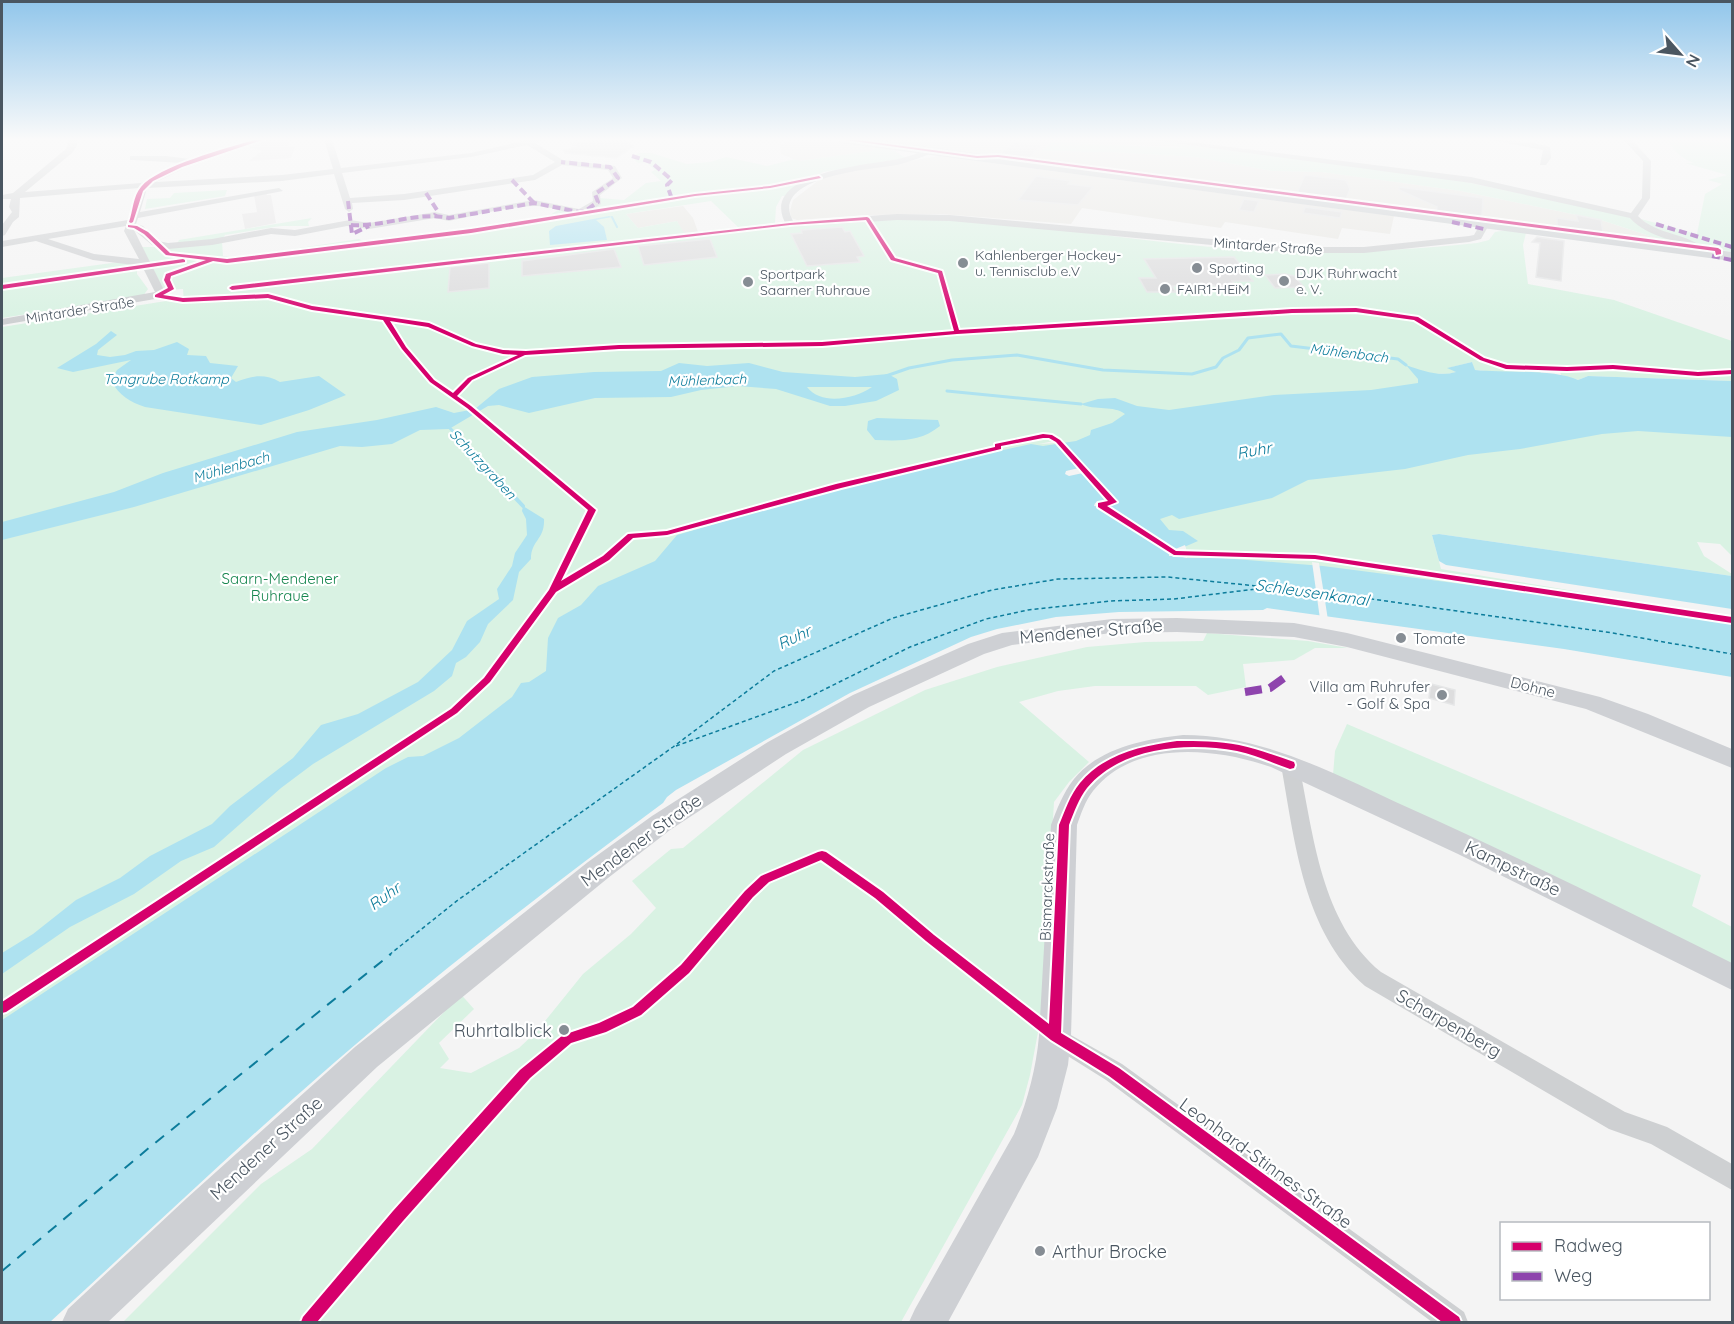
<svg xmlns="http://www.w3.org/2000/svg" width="1734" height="1324" viewBox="0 0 1734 1324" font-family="Quicksand,sans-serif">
	<rect width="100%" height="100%" fill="#f4f4f4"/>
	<g fill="#e8e7e3">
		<path d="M793 139H815L877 147 872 151 798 161 781 154 780 145Z"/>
		<path d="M864 139H1139L1209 148 1051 142 1042 151 1111 152 1195 157 1272 171 1322 172 1461 191 1601 220 1662 240 1695 246 1700 251 1482 221V218Z"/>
		<path d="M939 156 1394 216 1390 234 1342 228 1338 239 1225 222 1221 228 1082 208 1071 224 941 214 868 215 797 220 791 218 790 211 793 200 819 180 838 173Z"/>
		<path d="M683 206 693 218 698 232 683 233 677 221 638 228 626 214Z"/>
	</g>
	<g fill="#e6e5e6">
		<path d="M271 139H291L288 147H295L291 158 249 161 262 151 246 146Z"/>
		<path d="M266 193 267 195H271L276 223 245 229 242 214 257 212 254 195Z"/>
	</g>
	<g fill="#d9f2e3" fill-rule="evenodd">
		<path d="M1668 139H1732V252C1705 247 1662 237 1641 219L1697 234 1705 194 1722 184 1708 180 1727 175 1685 163H1694C1682 159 1673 151 1668 139Z"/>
		<path d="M1051 142 1182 148 1160 142 1436 176 1631 216 1695 246 1662 240 1601 220 1461 191 1322 172 1272 171 1195 157 1111 152 1042 151Z"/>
		<path d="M877 147 895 151 905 158 823 172 786 196H782L776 207 775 223 739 227 744 231C798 226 852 219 907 219 1017 220 1124 240 1233 249 1316 255 1398 251 1477 243L1489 240 1495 232 1507 230 1526 233 1523 245 1528 284 1614 300 1732 341V381L1588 376 1578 380 1561 375 1559 368H1538L1541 373H1510L1474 370 1472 362 1448 368 1457 372 1447 374 1434 373 1732 408V556L1720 544 1697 542 1704 556 1732 574V576L1439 534 1432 535 1441 569 1732 617V624L1429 580 1187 558 1186 548 1120 509 2 1142V327L166 301 184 302 183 289 164 290 141 247H184L222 242 223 256 235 258 359 239 365 242 547 217 558 210 577 213 599 198 624 200 646 183 661 181 651 172 655 170 646 162 638 163 632 157 639 153H651L687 164 710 162 726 157 767 166 795 159 799 161 872 151ZM711 201 738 227 684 233 677 221 638 228 626 214Z"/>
		<path d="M227 190 225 196 145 209 147 199 170 198 174 193Z"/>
		<path d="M312 218 308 222 309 226H281L225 235 223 238 177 244 179 240Z"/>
		<path d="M119 262 137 265V274L148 289 143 296 2 318V278Z"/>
		<path d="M1207 633 1308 641 1348 648H1315L1294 660 1243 664 1246 687 1208 695 1196 686H1095L1058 691 1019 702 1089 762 1069 782 1054 802 1041 1016 1030 1075 1022 1105 901 1322H123L261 1184 312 1149 444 1012 458 991 474 1009 439 1043 449 1059 440 1068 471 1073 519 1048 537 1031 583 974 631 934 656 908 632 881 671 849 683 848 803 750 925 690 997 667 1087 647 1145 642 1203 641Z"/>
		<path d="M1347 724 1701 875 1692 906 1732 927V964L1597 897 1333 775 1335 751Z"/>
	</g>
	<g fill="#aee2f0" fill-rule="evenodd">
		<path d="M609 216 612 217 596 220 604 227 607 240 550 245 549 231 556 226Z"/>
		<path d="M111 331 117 335 98 350 97 355 110 357 125 355 136 351 154 350 177 342 189 349 187 355 206 356 210 363 238 366 231 378 236 382C252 376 264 373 280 382L319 376 346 395 309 410 261 425 145 407C130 402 120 396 111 381L117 370 131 360 73 372 57 368 96 344Z"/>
		<path d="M1472 362 1475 370C1503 373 1555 369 1578 380L1588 376 1732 381V437L1638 431 1602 434 1520 449 1468 455 1405 469 1308 480 1272 498 1179 519 1172 515 1160 519 1169 530 1183 531 1198 541 1168 554 1187 558H1222L1323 566 1531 593 1732 624V677L1564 649 1267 608 1263 610 1119 612 1056 617 997 629 971 637 850 693 676 790 667 797 663 803C551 886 440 971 335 1062 238 1146 145 1235 50 1322H2V1020L386 768 408 757 423 756 459 738 512 697 521 683 529 682 546 671 548 638 558 618 581 605 598 586 655 561 677 535 859 482 1031 444 1043 446 1076 441 1090 435 1091 430 1112 423 1125 414C1114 405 1095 411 1081 404L1098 399 1115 398 1137 406 1169 410 1274 395 1371 390 1418 383V379L1406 365C1423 371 1439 377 1456 372L1447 368Z"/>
		<path d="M679 363 707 366 749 363 783 372 855 377 888 374 897 379 899 390 876 401 845 406H830L776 389 738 386 701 390 671 397 595 398 529 413 499 405 488 406 449 429 420 430 392 444 362 447 340 446 134 507 2 540V522L114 492 163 473 297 432 377 420 436 407 454 413 475 409 499 389 532 377 594 372 661 371ZM807 387H872C854 399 822 406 807 387Z"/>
		<path d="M877 418 938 420 940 426C920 442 900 441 875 440L867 430 868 421Z"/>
		<path d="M523 506 544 519C545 540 531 540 531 559L519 572 513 600 488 624 480 642 466 657 456 663 452 676 434 691 313 764 281 788 214 847 181 861 134 894 70 927 2 974V953L33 934 76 900 120 878 150 856 212 824 230 806 293 758 321 725 358 714 418 682 452 650 467 621 499 599 497 589 512 566 515 553 527 535 526 519 522 511Z"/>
		<path d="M1439 534 1732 576V609L1446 565 1439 561 1432 535Z"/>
	</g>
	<g fill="#f4f4f4">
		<path d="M1059 440 1084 468 1089 470 1088 472 1113 500 1118 502 1106 506 1173 550 1185 545 1186 548 1177 552 1187 556H1169V552L1101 507 1094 506 1095 503 1108 500 1083 473 1069 476 1065 474 1066 471 1079 468 1056 443 1039 444Z"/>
		<path d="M1312 562 1319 563 1328 620 1320 619Z"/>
	</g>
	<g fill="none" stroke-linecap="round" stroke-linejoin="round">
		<path stroke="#aee2f0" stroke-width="2" d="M612 217 617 227"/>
		<g stroke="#aee2f0" stroke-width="3">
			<path d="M886 376 909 368 952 360 1017 355 1103 370 1192 374 1216 367 1223 358 1239 350 1248 338 1281 334 1291 346 1398 359 1406 365"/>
			<path d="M947 391 1081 404"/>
			<path d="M447 425 467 446"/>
		</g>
		<path stroke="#aee2f0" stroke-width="4" d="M465 444 523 506"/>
		<g stroke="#0c7c9b" stroke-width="1.5" stroke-dasharray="4 3" stroke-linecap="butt">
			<path d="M676 746 803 700 910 647 986 619 1028 610 1110 601 1174 599 1256 589"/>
			<path d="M389 955 458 900 673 747 774 671 893 618 992 590 1058 579 1168 577 1336 594 1613 633 1732 654"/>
		</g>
		<path stroke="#0c7c9b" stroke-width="2" stroke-dasharray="11 9" stroke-linecap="butt" d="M2 1271 150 1147 391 954"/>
	</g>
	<g fill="#ddddde" stroke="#e5e6e7" stroke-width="1.5">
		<path d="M596 139H623L634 146 616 158 565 153 564 150 576 147 571 144Z"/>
		<path d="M1014 142 1042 145 1029 158 1000 154Z"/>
		<path d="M1305 175 1346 180 1350 189 1346 199 1297 193Z"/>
		<path d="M1036 176 1071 181 1068 184 1093 187 1078 205 1018 200Z"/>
		<path d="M1399 187 1483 198 1482 217 1436 211 1437 207 1399 190Z"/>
		<path d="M1244 199 1259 201 1254 212 1239 210Z"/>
		<path d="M1305 207 1342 212 1340 218 1303 213Z"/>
		<path d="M1576 215 1601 220 1603 233 1550 226 1557 225V218L1578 221Z"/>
		<path d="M842 227 845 232 850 231 864 256 857 257 860 262 807 266 791 234 802 233 801 230Z"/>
		<path d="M1537 237 1564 241 1561 281 1536 277 1540 243 1532 242Z"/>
		<path d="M710 239 717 257 644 265 638 246Z"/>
		<path d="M614 249 621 267 522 276V261Z"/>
		<path d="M1234 257 1253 281H1232L1234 284H1230L1233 288H1217L1214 285 1172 286 1176 292H1147L1139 278H1156L1144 259Z"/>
		<path d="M489 263V288L448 292 450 267Z"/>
		<path d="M1285 274 1294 276 1304 287 1275 288 1265 275Z"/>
		<path d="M1431 684 1455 690 1454 705 1429 698Z"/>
	</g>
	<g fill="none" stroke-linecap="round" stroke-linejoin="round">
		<g fill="#ced0d2" fill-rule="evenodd">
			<path d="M69 139H77V146L72 153 25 192 141 183 182 163 133 160H130V156H166L190 159 255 139H267L193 164 156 182 282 175 333 169 324 139H332L341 168 471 153 531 139H545L535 143 563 160 615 166 622 178 600 195 601 204C571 225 563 205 534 206 511 206 473 216 449 221L435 218 369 229 347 226 295 236 271 234 212 245 168 249 152 245 134 230 165 292 161 298 2 325V319L155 292 142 266 93 260 36 241 2 247V241L128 220 139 188 20 198 19 217 13 222 5 235 2 236V225L12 212 9 207 11 199H2V195L13 193 66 149ZM527 145 555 162 533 175 404 194 350 198 342 173 471 157ZM562 165 608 170 613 178 592 192 593 201 579 209 534 200 449 215 435 212 369 223 350 220 295 230 271 228 212 239 168 243 158 241 143 226 136 224 138 218 283 191 279 188 140 212 147 188 282 181 334 174 345 209 349 212 353 209 352 203 404 200 535 180ZM126 226 124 231 139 259 94 254 48 239Z"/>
			<path d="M1144 139H1167L1471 177 1631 213 1642 198 1643 161 1623 139H1631L1651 161 1650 198 1638 216C1657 236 1689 232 1708 252L1700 254C1678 238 1649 239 1630 218L1471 183Z"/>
			<path d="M1487 139 1530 142 1550 147 1551 158 1546 165H1540L1543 150Z"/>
			<path d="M929 149H932V153C920 158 909 162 897 165 874 169 768 176 793 221L897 214 950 215 1298 247H1364L1469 236 1474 235 1482 221 1490 223 1481 239 1469 242 1364 253H1298L950 221 897 220 790 227 787 226C754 172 870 165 898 159 909 157 919 152 929 149Z"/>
			<path d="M1290 758 1296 760 1299 765C1314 837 1321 922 1381 972L1625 1112 1667 1127 1732 1164V1190L1651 1144 1609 1129 1365 986C1303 931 1295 842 1281 765L1284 760Z"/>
			<path d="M1055 1026 1122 1064 1464 1312 1468 1322H1432L1106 1080 1047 1043 1044 1036 1047 1029Z"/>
		</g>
		<g fill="#ced0d4" fill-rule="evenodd">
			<path d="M1177 618 1294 623 1347 633 1600 697 1648 714 1732 749V768L1586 709 1347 647 1294 637 1177 632 1112 633 1012 645 984 654 869 707 786 754 670 830 608 878 377 1067 108 1322H62L68 1309 187 1198 355 1047 588 862 652 816 768 742 853 695 968 644 1002 633 1112 619Z"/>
			<path d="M1183 735C1265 735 1336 775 1409 808 1518 857 1625 910 1732 963V990L1458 854 1271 767C1216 748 1134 739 1093 791 1085 801 1081 814 1077 825L1071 1036 1068 1065 1057 1108 1038 1157 948 1322H909L915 1309 1014 1134C1027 1102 1036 1070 1039 1036L1051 825C1057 809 1063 793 1074 779 1099 748 1145 739 1183 735Z"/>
		</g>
		<path fill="#caced1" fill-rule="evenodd" d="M834 139H867L1732 252V261L840 143Z"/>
		<g stroke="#8e44ad" stroke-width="4" stroke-dasharray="8 4" stroke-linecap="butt">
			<path d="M632 156 651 162 672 180 667 185 672 199"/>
			<path d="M512 180 534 203"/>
			<path d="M426 193 437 210 435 215"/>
			<path d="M348 201 352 234 369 226"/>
			<path d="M1452 222 1484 229"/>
			<path d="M1656 224 1732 247"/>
			<path d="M351 225C384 227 417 211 449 218L534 203 579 212 585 211 598 202 595 194 618 178 610 167 561 162"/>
			<path d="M1712 256 1732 260"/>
		</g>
		<path stroke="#8e44ad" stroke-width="8" stroke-dasharray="17 8" stroke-linecap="butt" d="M1245 692 1270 688 1288 675"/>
		<g stroke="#fff" stroke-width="4">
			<g id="cycleway">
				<path d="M258 139H265L182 167 153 181 143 191 133 222 131 223 129 222C133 211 133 196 141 187 158 166 231 147 258 139Z"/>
				<path d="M838 139H850L977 156 998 155 1718 248 1721 250V254L1716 255 1715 251 998 157 977 158Z"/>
				<path d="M819 176 821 178 770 188 695 196 471 233 227 263 213 261 171 276 170 280 174 289 163 295 183 298 268 294 312 306 429 323 476 344 503 350 526 351 619 345 822 342 954 331 938 273 891 260 866 220 790 225 232 290 229 288 232 286 790 223 867 217 869 218 895 258 942 271 959 330 1292 309 1356 308 1418 317 1484 358 1507 365 1567 367 1613 365 1698 372 1732 370V374L1698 376 1613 369 1567 371 1506 369 1480 360 1414 320 1356 312 1292 313 957 334 822 346 619 349 525 355 472 380 457 396 471 406 596 510 561 581 603 556 628 534 667 531 836 484 995 447V444L1043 434 1052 435 1060 440 1117 502 1107 506 1176 551 1315 555 1732 617V623L1315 559 1174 555 1098 507V503L1108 501 1056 442 1049 438H1043L1001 446V449L841 488 667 535 633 538 609 560 556 592 490 682 457 713 6 1012 2 1013V1002L451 709 484 678 549 590 588 510 467 408 430 382 402 349 383 320 312 310 268 298 183 302 155 297V295L168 288 164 280 166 274 206 260 166 255 144 234 134 228 128 227V225L137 226 148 232 170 253 227 259 471 229 695 194 770 186ZM390 321 428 327 472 346 503 354 518 355 468 378 453 393 434 380 406 347Z"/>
				<path d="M183 259 185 260V262L2 289V285Z"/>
				<path d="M1177 741C1198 741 1219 741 1239 745 1258 749 1276 756 1294 762L1295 765 1294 768 1290 769C1272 763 1256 755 1237 751 1188 742 1122 746 1087 788 1079 798 1074 812 1069 825L1061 1033 1119 1068 1459 1317 1461 1322H1442L1109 1076 1051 1040 926 941 875 898 821 860 769 882 753 897 689 973 641 1015 606 1032 571 1043 530 1078 403 1221 317 1322H301L303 1317 393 1211 520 1070 563 1035 599 1023 633 1007 681 965 745 891 761 876 818 852 822 851 826 852 883 892 934 935 1049 1024 1059 825C1065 811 1070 795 1080 783 1104 754 1141 746 1177 741Z"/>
			</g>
		</g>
		<use href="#cycleway" fill="#d6006c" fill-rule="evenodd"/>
	</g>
	<linearGradient id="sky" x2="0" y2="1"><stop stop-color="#91c6eb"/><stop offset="0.43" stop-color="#fafafa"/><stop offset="1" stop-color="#fafafa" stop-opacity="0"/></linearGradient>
	<rect width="1734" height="324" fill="url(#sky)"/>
	<g fill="#868d94" stroke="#fff" stroke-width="2">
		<circle cx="963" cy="263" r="6"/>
		<circle cx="1197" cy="268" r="6"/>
		<circle cx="1284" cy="281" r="6"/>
		<circle cx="748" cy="282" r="6"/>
		<circle cx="1165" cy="289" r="6"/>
		<circle cx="1401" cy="638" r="6"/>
		<circle cx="1442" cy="695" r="6"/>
		<circle cx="564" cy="1030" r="6"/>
		<circle cx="1040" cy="1251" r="6"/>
	</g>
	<g text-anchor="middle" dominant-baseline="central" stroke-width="4.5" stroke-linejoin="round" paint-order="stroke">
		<g font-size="14" fill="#4a5661" stroke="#fff">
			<text transform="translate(1268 246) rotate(4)">Mintarder Straße</text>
			<text transform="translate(80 310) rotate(-9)">Mintarder Straße</text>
		</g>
		<g font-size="14" fill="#4a5661" stroke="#fff" text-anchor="start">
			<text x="975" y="255">Kahlenberger Hockey-<tspan x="975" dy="16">u. Tennisclub e.V</tspan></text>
			<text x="1209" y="268">Sporting</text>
			<text x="1296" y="273">DJK Ruhrwacht<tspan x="1296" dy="16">e. V.</tspan></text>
			<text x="760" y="274">Sportpark<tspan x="760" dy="16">Saarner Ruhraue</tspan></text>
			<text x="1177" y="289">FAIR1-HEiM</text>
		</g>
		<g font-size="14" font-style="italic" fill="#0c7c9b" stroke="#fff">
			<text transform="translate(1349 353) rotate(7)">Mühlenbach</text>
			<text x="166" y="379">Tongrube Rotkamp</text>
			<text transform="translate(707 380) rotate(-2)">Mühlenbach</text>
			<text transform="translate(483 464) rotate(47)">Schutzgraben</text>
			<text transform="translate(231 467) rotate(-16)">Mühlenbach</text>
		</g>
		<g font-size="15" fill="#17864f" stroke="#fff">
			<text x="280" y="578">Saarn-Mendener<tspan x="280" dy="17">Ruhraue</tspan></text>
		</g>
		<g font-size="15" fill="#4a5661" stroke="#fff" text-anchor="start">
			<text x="1413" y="638">Tomate</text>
			<text x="1430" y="686" text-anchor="end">Villa am Ruhrufer<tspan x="1430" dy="17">- Golf &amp; Spa</tspan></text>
		</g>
		<g font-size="15" fill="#4a5661" stroke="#fff">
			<text transform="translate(1533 687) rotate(14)">Dohne</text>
			<text transform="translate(1047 887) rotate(-88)">Bismarckstraße</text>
		</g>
		<g font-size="16" font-style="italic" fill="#0c7c9b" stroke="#fff">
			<text transform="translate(1254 450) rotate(-10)">Ruhr</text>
			<text transform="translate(1312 592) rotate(8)">Schleusenkanal</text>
			<text transform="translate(794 637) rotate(-25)">Ruhr</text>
			<text transform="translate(384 896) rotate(-36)">Ruhr</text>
		</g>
		<g font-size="18" fill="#4a5661" stroke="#fff">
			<text transform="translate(1091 631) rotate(-5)">Mendener Straße</text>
			<text transform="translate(641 840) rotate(-36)">Mendener Straße</text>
			<text transform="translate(1513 868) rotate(26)">Kampstraße</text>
			<text transform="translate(1449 1023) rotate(30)">Scharpenberg</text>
			<text transform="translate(266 1148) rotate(-42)">Mendener Straße</text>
			<text transform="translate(1266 1163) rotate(36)">Leonhard-Stinnes-Straße</text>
		</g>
		<g font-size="18" fill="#4a5661" stroke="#fff" text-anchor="end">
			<text x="552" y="1030">Ruhrtalblick</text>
			<text x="1052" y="1251" text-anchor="start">Arthur Brocke</text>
		</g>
	</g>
	<rect width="1734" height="1324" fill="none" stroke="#4a5661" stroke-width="6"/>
	<rect x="1500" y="1222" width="210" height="78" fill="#ffffff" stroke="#b7bbc0" stroke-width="1.5"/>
	<rect x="1512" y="1242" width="30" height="9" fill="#d6006c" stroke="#b7bbc0" stroke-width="1.5"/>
	<text x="1554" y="1252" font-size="18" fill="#4a5661">Radweg</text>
	<rect x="1512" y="1272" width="30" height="9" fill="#8e44ad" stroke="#b7bbc0" stroke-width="1.5"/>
	<text x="1554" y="1282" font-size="18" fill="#4a5661">Weg</text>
	<g transform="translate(1680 54) rotate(118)" stroke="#ffffff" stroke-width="4.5" paint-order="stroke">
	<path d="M0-4.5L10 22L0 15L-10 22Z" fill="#4a5661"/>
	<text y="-9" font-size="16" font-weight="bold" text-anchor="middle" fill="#4a5661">N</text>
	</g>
</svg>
